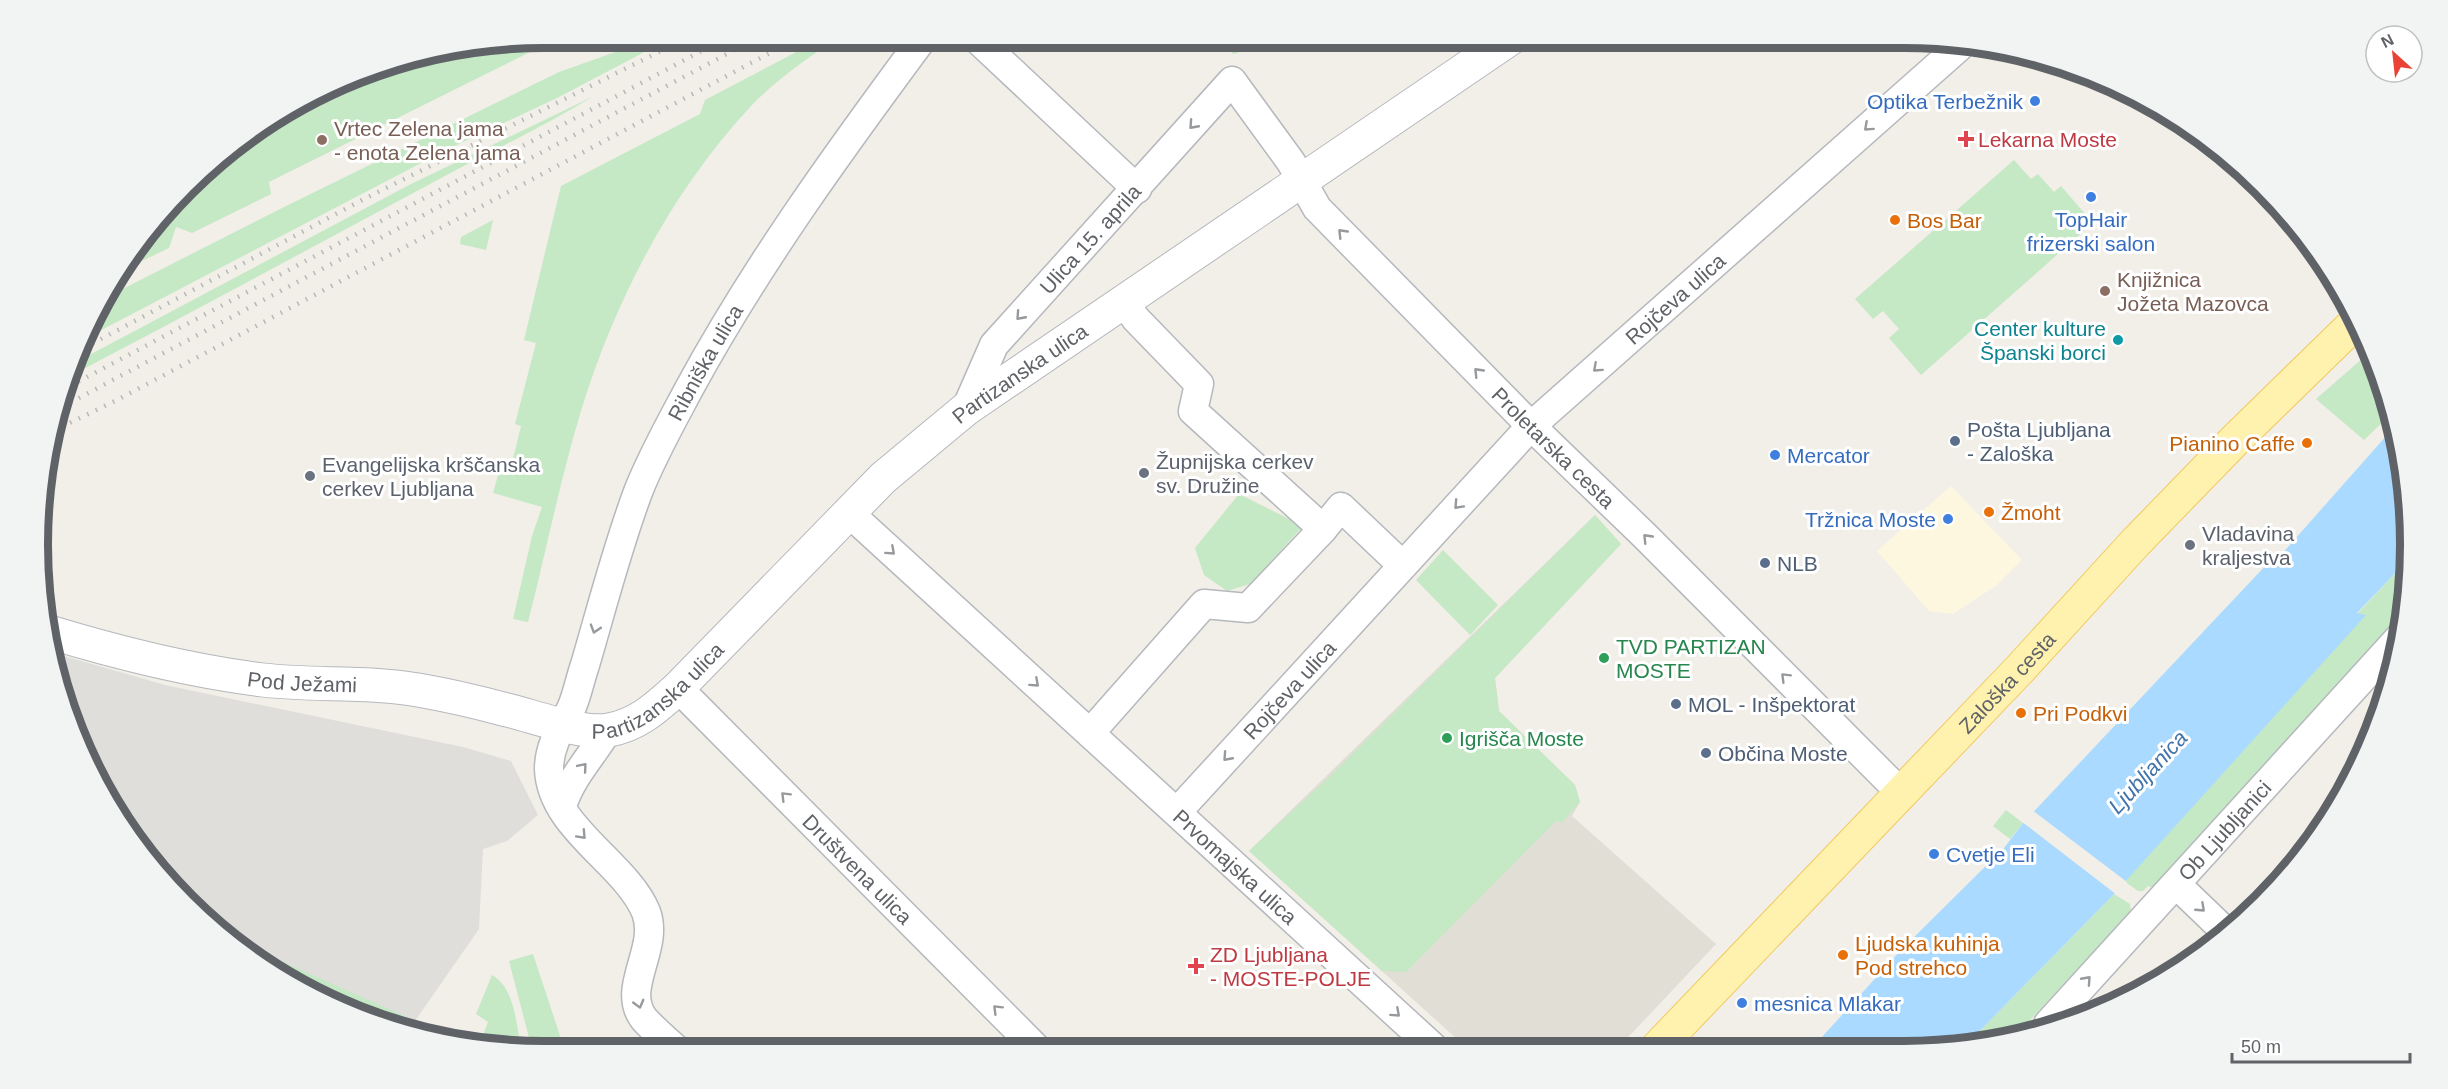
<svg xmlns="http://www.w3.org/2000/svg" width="2448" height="1089" viewBox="0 0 2448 1089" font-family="Arial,sans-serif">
	<rect width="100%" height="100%" fill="#f1efe8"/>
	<path fill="#fef7e0" d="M1951 486 2022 560 1997 585 1953 614 1929 611 1877 551Z"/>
	<path fill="#e0deda" d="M50 652 165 685 463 747 511 761 538 815 507 841 483 849 479 929 415 1021 336 988 225 936 210 926 105 798Z"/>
	<path fill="#e1ded6" d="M1595 515 1621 544 1495 678 1499 711 1575 785 1580 802 1572 816 1716 944 1618 1048 1468 1049 1249 851Z"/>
	<g fill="#c5e8c5">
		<path d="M544 38H558L269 182 271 194 192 233 176 227 169 248 123 270 210 163 291 105 381 65Z"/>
		<path d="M646 38H671L559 97 448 149 88 337 103 299 278 210 559 72 621 50Z"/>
		<path d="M823 38H837C808 58 777 79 752 105 672 190 615 300 581 411 560 480 546 552 528 622L513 619 532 536 542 507 493 493 499 472 509 475 521 426 515 424 536 343 524 340 561 186 700 114 705 100Z"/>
		<path d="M1219 38H1252L1238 53 1233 54Z"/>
		<path d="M592 97C548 124 502 146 456 170 329 238 202 307 74 374L80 360 411 184Z"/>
		<path d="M2014 160 2031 179 2038 174 2054 192 2061 186 2093 223 1921 375 1889 338 1899 329 1883 311 1873 319 1855 299Z"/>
		<path d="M493 220 486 250 460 244 461 237Z"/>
		<path d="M2370 352 2393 412 2364 440 2316 399Z"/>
		<path d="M1239 494 1303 526 1250 584 1227 591 1204 575 1195 548Z"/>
		<path d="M1595 515 1621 544 1495 678 1499 711 1575 785 1580 802 1562 823 1556 821 1406 972 1382 971 1249 851 1328 778Z"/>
		<path d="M1443 550 1498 605 1470 635 1416 580Z"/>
		<path d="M2408 560 2404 621 2153 888 2148 886 2143 891H2138L2124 881 2365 615 2357 614Z"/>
		<path d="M2006 810 2023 823 2010 839 1993 826Z"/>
		<path d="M2114 894 2130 904 2131 911 2019 1032 1964 1047Z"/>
		<path d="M225 936 427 1026 424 1032 381 1024 291 984Z"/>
		<path d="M533 954 565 1051 532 1049 509 961Z"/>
		<path d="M492 975C515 988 516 1024 521 1048L481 1041 488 1022 476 1014Z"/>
	</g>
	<path fill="#aadaff" d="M2395 426 2409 512 2408 560 2357 613 2366 615 2114 894 1964 1047 1812 1048 1901 950 2004 848 2023 823 2268 563 2272 565Z"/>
	<path fill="#f1efe8" d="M2032 810 2127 882 2117 895 2021 821Z"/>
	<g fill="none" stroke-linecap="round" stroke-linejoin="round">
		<g stroke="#b5b8bc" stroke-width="31">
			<g id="minor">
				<path d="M976 38 1137 189"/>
				<path d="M1123 301 1136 319 1199 384 1193 411 1323 529 1341 507 1402 565"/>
				<path id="s1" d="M966 409 994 345 1232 81 1291 162 1317 208 1531 426 1645 536 1901 793"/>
				<path id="s2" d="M848 512 1435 1049"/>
				<path id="s3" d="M678 688 1038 1050"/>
				<path d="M1090 733 1204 604 1248 608 1323 529"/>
				<path d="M562 806C571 777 592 756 607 731"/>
				<path id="s4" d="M1177 812 1531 426 1959 47"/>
				<path d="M2176 884 2227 933"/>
				<path id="s5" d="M2048 1024 2400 637"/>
				<path id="s6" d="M678 1051C667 1041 654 1030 644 1019 620 988 660 949 646 912 626 863 551 828 549 769 549 746 561 728 571 709 577 696 580 679 585 665 602 607 617 548 638 492 652 456 672 421 690 387 757 264 840 150 923 38"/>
			</g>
		</g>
		<g stroke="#b5b8bc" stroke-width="35">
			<g id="tertiary">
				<path id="s7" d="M46 631C118 653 189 671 263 680 315 686 366 681 418 690 447 695 477 702 507 710 533 716 583 735 609 730 638 725 657 707 678 688L883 478 966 409 1511 38"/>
			</g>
		</g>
		<g stroke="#f2c960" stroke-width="35">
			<g id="primary">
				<path id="s8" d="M1657 1048 2019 670 2135 543 2236 439 2358 320"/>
			</g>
		</g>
		<use href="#minor" stroke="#fff" stroke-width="28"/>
		<use href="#tertiary" stroke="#fff" stroke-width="33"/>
		<use href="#primary" stroke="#fff2af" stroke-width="33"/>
		<g stroke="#b6b7b8" stroke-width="4.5" stroke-dasharray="1.5 8" stroke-linecap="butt">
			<path d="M84 348 364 199 687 38"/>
			<path d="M70 386 726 38"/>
			<path d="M62 407 757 38"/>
			<path d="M53 431 117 400 798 38"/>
		</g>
	</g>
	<defs><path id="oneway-chevron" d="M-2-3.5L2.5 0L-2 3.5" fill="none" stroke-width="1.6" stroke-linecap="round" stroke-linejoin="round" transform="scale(1.5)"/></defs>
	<g stroke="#979a9d">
		<use href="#oneway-chevron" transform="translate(1193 125) rotate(132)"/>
		<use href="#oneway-chevron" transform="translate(1868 127) rotate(138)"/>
		<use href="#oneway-chevron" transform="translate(1342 233) rotate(-134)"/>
		<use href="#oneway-chevron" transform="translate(1020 316) rotate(132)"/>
		<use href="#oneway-chevron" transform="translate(1597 368) rotate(138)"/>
		<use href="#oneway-chevron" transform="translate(1478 372) rotate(-134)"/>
		<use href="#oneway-chevron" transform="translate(1458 505) rotate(133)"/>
		<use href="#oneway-chevron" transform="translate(1647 538) rotate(-134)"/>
		<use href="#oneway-chevron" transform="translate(891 551) rotate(42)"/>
		<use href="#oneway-chevron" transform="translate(595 629) rotate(107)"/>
		<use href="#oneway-chevron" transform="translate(1785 677) rotate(-135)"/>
		<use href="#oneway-chevron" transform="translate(1035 683) rotate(42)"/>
		<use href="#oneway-chevron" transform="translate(1227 757) rotate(132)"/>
		<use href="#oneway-chevron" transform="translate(583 767) rotate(-50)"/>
		<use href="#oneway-chevron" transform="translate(785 796) rotate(-135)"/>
		<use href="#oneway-chevron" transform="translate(582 835) rotate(47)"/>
		<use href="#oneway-chevron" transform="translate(2201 908) rotate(43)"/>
		<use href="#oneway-chevron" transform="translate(2087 980) rotate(-48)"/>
		<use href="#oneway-chevron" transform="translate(639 1004) rotate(75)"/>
		<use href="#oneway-chevron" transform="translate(997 1009) rotate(-135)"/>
		<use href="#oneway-chevron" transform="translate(1396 1013) rotate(42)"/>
	</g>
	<g fill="#3f7fe0" stroke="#fff" stroke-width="2">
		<circle cx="2035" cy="101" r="6"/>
		<circle cx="2091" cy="197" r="6"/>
		<circle cx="1775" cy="455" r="6"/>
		<circle cx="1948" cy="519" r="6"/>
		<circle cx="1934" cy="854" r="6"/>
		<circle cx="1742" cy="1003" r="6"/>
	</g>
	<g fill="#e0444e" stroke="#fff" stroke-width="2">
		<path d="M1963 130h6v6h6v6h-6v6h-6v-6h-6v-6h6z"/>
		<path d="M1193 957h6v6h6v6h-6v6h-6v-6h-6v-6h6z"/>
	</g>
	<g fill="#8d6e63" stroke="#fff" stroke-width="2">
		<circle cx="322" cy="140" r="6"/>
		<circle cx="2105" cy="291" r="6"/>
	</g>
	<g fill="#e8710a" stroke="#fff" stroke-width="2">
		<circle cx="1895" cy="220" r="6"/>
		<circle cx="2307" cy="443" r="6"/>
		<circle cx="1989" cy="512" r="6"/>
		<circle cx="2021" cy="713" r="6"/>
		<circle cx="1843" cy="955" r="6"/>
	</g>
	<circle fill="#0f9aa8" stroke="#fff" stroke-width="2" cx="2118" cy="340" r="6"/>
	<g fill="#5c6f8a" stroke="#fff" stroke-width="2">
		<circle cx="1955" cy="441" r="6"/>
		<circle cx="1765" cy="563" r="6"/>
		<circle cx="1676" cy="704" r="6"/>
		<circle cx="1706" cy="753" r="6"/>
	</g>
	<g fill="#6b7280" stroke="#fff" stroke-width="2">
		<circle cx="1144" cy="473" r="6"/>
		<circle cx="310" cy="476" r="6"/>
		<circle cx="2190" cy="545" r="6"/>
	</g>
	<g fill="#2e9e5b" stroke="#fff" stroke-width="2">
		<circle cx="1604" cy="658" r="6"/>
		<circle cx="1447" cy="738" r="6"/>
	</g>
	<g text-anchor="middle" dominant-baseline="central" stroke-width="6" stroke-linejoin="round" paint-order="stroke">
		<g font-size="21" fill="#366cbe" stroke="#fff" text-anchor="start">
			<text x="2023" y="101" text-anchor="end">Optika Terbežnik</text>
			<text x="2091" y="219" text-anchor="middle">TopHair<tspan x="2091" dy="24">frizerski salon</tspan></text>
			<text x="1787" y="455">Mercator</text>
			<text x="1936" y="519" text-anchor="end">Tržnica Moste</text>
			<text x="1946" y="854">Cvetje Eli</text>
			<text x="1754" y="1003">mesnica Mlakar</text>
		</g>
		<g font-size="21" fill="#785e54" stroke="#fff" text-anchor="start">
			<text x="334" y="128">Vrtec Zelena jama<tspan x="334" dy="24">- enota Zelena jama</tspan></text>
			<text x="2117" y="279">Knjižnica<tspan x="2117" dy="24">Jožeta Mazovca</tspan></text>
		</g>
		<g font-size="21" fill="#be3a42" stroke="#fff" text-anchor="start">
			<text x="1978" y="139">Lekarna Moste</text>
			<text x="1210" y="954">ZD Ljubljana<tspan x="1210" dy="24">- MOSTE-POLJE</tspan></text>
		</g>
		<g font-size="21" fill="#c56008" stroke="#fff" text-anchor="start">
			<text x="1907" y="220">Bos Bar</text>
			<text x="2295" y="443" text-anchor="end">Pianino Caffe</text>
			<text x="2001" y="512">Žmoht</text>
			<text x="2033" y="713">Pri Podkvi</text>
			<text x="1855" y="943">Ljudska kuhinja<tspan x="1855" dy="24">Pod strehco</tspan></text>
		</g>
		<g font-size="21" fill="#5f6368" stroke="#fff">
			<text stroke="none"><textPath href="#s1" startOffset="213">Ulica 15. aprila</textPath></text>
			<text stroke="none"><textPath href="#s4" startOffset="716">Rojčeva ulica</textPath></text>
			<text stroke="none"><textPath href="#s6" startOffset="771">Ribniška ulica</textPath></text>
			<text stroke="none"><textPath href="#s7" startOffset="1122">Partizanska ulica</textPath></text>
			<text stroke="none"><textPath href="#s1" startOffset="915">Proletarska cesta</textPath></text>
			<text stroke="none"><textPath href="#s7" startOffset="262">Pod Ježami</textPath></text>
			<text stroke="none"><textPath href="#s8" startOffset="506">Zaloška cesta</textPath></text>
			<text stroke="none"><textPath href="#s7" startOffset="636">Partizanska ulica</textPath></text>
			<text stroke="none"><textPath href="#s4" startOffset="166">Rojčeva ulica</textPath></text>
			<text stroke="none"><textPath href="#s5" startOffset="262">Ob Ljubljanici</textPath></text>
			<text stroke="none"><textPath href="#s2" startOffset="525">Prvomajska ulica</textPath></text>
			<text stroke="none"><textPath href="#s3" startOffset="255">Društvena ulica</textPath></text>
		</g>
		<g font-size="21" fill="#0d838f" stroke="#fff" text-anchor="end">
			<text x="2106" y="328">Center kulture<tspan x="2106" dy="24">Španski borci</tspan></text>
		</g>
		<g font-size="21" fill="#4e5e75" stroke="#fff" text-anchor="start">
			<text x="1967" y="429">Pošta Ljubljana<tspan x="1967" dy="24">- Zaloška</tspan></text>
			<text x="1777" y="563">NLB</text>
			<text x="1688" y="704">MOL - Inšpektorat</text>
			<text x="1718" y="753">Občina Moste</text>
		</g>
		<g font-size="21" fill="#5b616d" stroke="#fff" text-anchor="start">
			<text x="1156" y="461">Župnijska cerkev<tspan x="1156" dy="24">sv. Družine</tspan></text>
			<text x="322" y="464">Evangelijska krščanska<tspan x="322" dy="24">cerkev Ljubljana</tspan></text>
			<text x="2202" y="533">Vladavina<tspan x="2202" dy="24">kraljestva</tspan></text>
		</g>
		<g font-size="21" fill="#27864d" stroke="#fff" text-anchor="start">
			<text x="1616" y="646">TVD PARTIZAN<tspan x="1616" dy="24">MOSTE</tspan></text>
			<text x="1459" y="738">Igrišča Moste</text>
		</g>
		<g font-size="22" font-style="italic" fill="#4174aa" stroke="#fff">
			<text transform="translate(2148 772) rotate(-47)">Ljubljanica</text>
		</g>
	</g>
	<path d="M0 0H2448V1089H0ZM544 48H1904A496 496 0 0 1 2400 544V545A496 496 0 0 1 1904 1041H544A496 496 0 0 1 48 545V544A496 496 0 0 1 544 48Z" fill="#f2f3f3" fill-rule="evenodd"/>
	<path fill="none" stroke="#5f6368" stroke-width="8" d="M544 48H1904A496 496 0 0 1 2400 544V545A496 496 0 0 1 1904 1041H544A496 496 0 0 1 48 545V544A496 496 0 0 1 544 48Z"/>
	<g transform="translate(2394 54) rotate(333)"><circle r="28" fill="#ffffff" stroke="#bfc1c3" stroke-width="1.5"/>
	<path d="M0-4.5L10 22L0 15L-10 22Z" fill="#ea4335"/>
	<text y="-9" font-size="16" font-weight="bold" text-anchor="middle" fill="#5f6368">N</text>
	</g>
	<path d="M2232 1053v9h178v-9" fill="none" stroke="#5f6368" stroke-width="3"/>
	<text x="2241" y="1053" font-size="18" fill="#5f6368" stroke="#ffffff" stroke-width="4.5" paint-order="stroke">50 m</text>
</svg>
